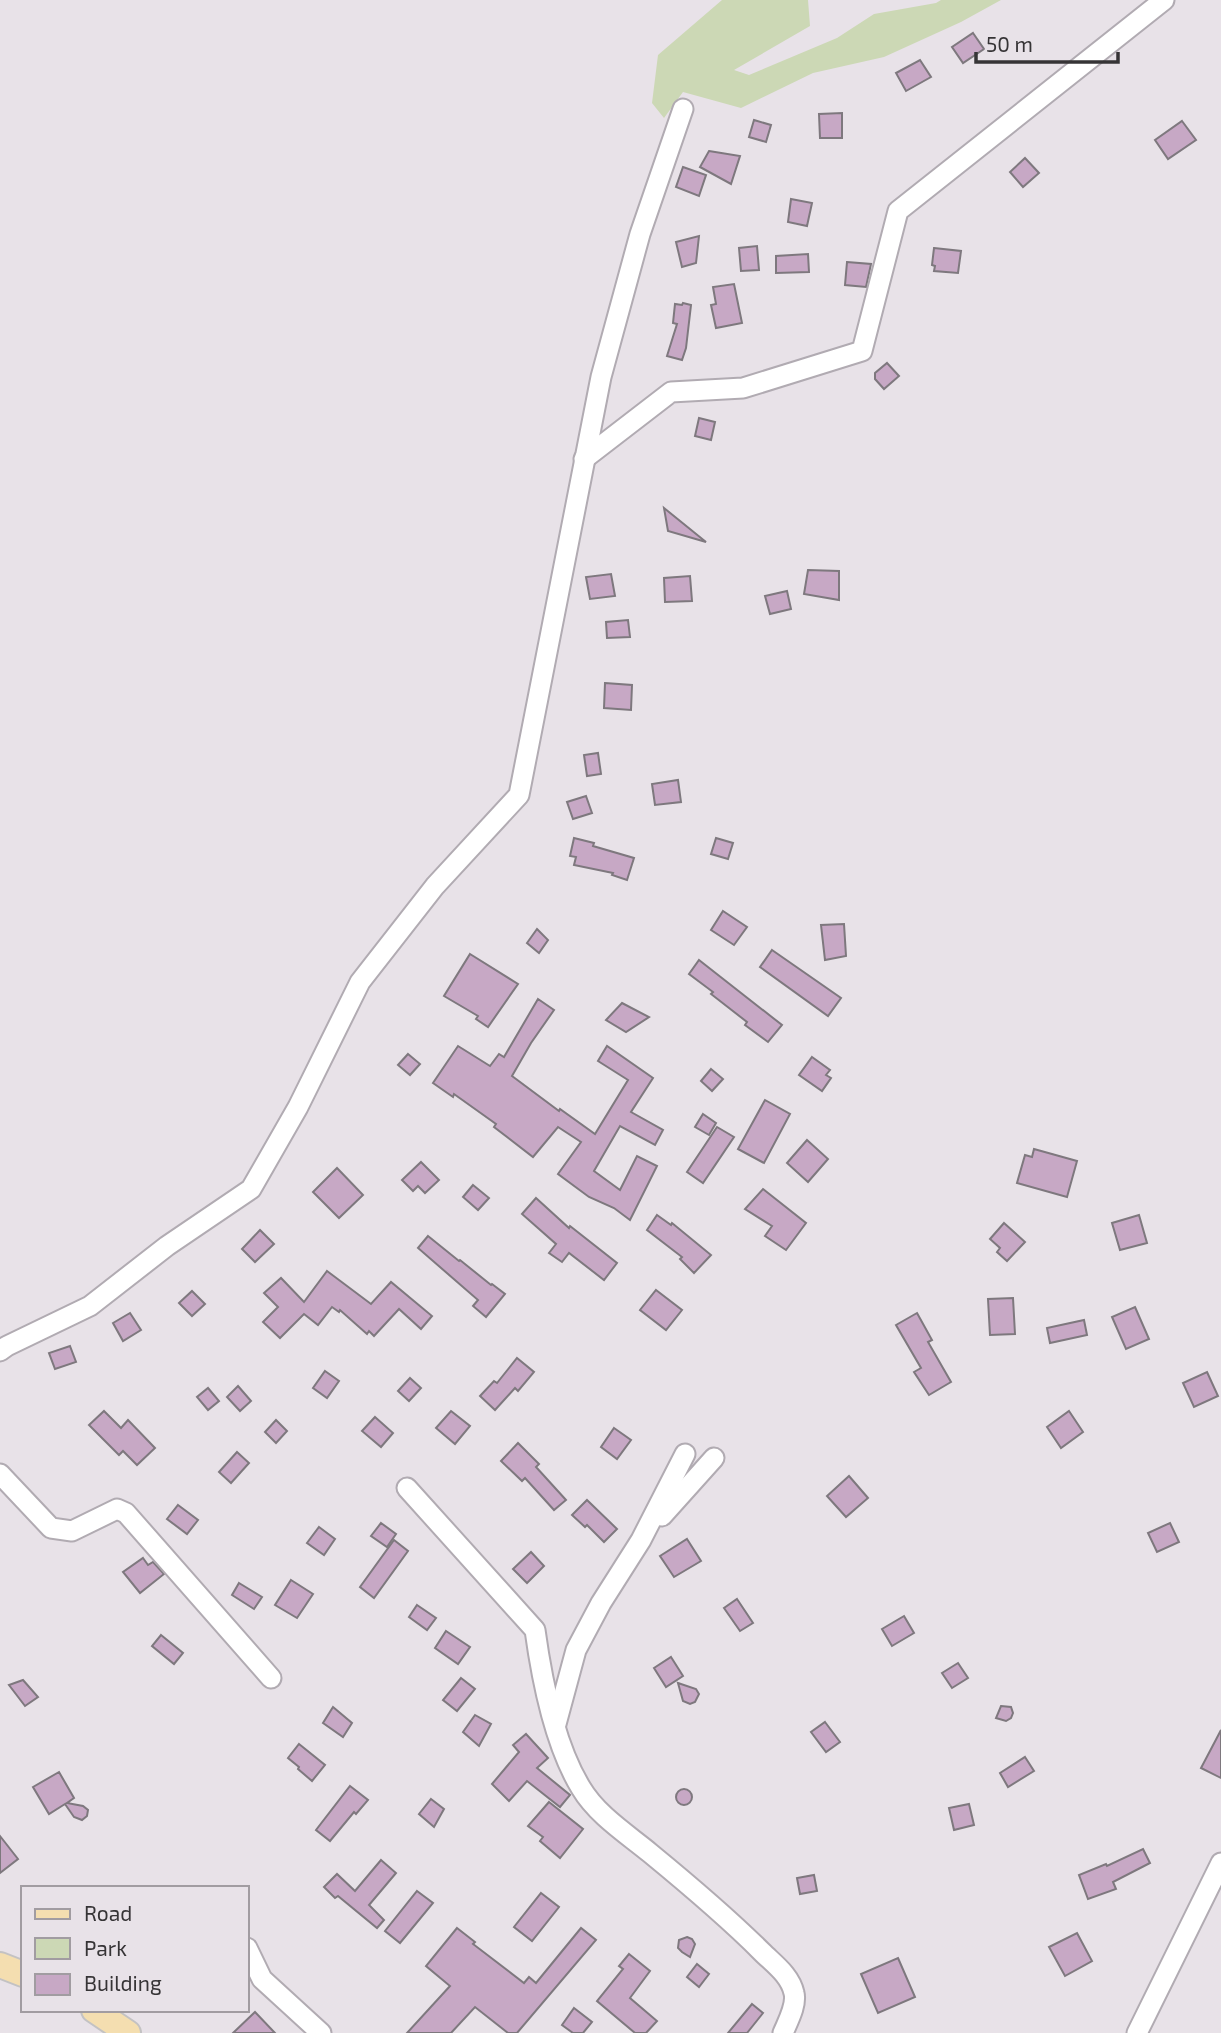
<svg xmlns="http://www.w3.org/2000/svg" width="1221" height="2033" viewBox="0 0 1221 2033" font-family="'Exo 2',sans-serif">
	<rect width="100%" height="100%" fill="#e8e2e8"/>
	<path fill="#ccd8b5" d="M722 0H808L810 26 734 70 749 75 837 38 874 14 936 3 941 0H1001L961 22 884 57 813 73 741 108 683 92 664 118 652 103 658 55Z"/>
	<g fill="#c7a8c5" stroke="#7e787e" stroke-width="2">
		<path d="M973 33 984 49 963 63 952 47Z"/>
		<path d="M920 60 931 77 906 91 896 73Z"/>
		<path d="M842 113V138H820L819 114Z"/>
		<path d="M754 120 771 125 766 142 749 137Z"/>
		<path d="M1182 121 1196 140 1168 159 1155 140Z"/>
		<path d="M709 151 740 156 731 184 700 167Z"/>
		<path d="M1025 158 1039 173 1023 187 1010 172Z"/>
		<path d="M683 167 706 175 699 196 676 187Z"/>
		<path d="M791 199 812 203 807 226 788 222Z"/>
		<path d="M699 236 696 263 682 267 676 242Z"/>
		<path d="M757 246 759 270 741 271 739 248Z"/>
		<path d="M934 248 961 251 958 273 934 271 935 266 932 265Z"/>
		<path d="M808 254 809 272 776 273V256Z"/>
		<path d="M847 262 871 264 866 287 845 285Z"/>
		<path d="M734 284 742 323 716 328 711 305 716 304 713 287Z"/>
		<path d="M683 303 691 305 686 348 682 360 667 356 677 324 673 323 675 304 682 305Z"/>
		<path d="M887 363 899 376 884 389 875 379V373Z"/>
		<path d="M699 418 715 422 711 440 695 436Z"/>
		<path d="M664 508 706 542 668 531Z"/>
		<path d="M808 570 839 571V600L804 594Z"/>
		<path d="M611 574 615 596 590 599 586 577Z"/>
		<path d="M690 576 692 601 665 602 664 578Z"/>
		<path d="M787 591 791 609 770 614 765 596Z"/>
		<path d="M628 620 630 637 607 638 606 622Z"/>
		<path d="M605 683 632 685 631 710 604 708Z"/>
		<path d="M598 753 601 774 587 776 584 755Z"/>
		<path d="M678 780 681 802 655 805 652 784Z"/>
		<path d="M586 796 592 813 573 819 567 802Z"/>
		<path d="M574 838 594 843 593 846 634 858 627 880 612 875 613 873 574 865 576 857 570 856Z"/>
		<path d="M716 838 733 843 728 859 711 854Z"/>
		<path d="M723 911 747 927 734 945 711 930Z"/>
		<path d="M844 924 846 956 825 960 821 925Z"/>
		<path d="M537 929 548 940 539 953 527 943Z"/>
		<path d="M772 950 841 998 828 1016 760 967Z"/>
		<path d="M470 954 518 984 488 1027 476 1019 478 1016 444 996Z"/>
		<path d="M699 960 782 1025 768 1042 745 1025 747 1022 711 994 713 992 689 974Z"/>
		<path d="M538 999 554 1010 531 1043 512 1076 559 1111 560 1109 595 1134 628 1080 598 1061 607 1046 653 1078 631 1112 663 1130 655 1145 620 1126 594 1171 620 1190 637 1156 657 1166 630 1220 614 1208 589 1197 558 1174 581 1142 558 1127 533 1157 494 1127 496 1124 454 1094 453 1097 433 1083 458 1046 490 1066 499 1054 504 1057Z"/>
		<path d="M622 1003 649 1017 626 1032 606 1020Z"/>
		<path d="M408 1054 420 1064 410 1075 398 1065Z"/>
		<path d="M812 1057 830 1070 826 1075 831 1078 822 1091 799 1075Z"/>
		<path d="M711 1069 723 1079 712 1091 701 1081Z"/>
		<path d="M765 1100 790 1114 764 1163 738 1149Z"/>
		<path d="M703 1114 716 1123 709 1135 695 1127Z"/>
		<path d="M717 1127 734 1137 703 1183 687 1172Z"/>
		<path d="M807 1140 828 1159 808 1182 787 1163Z"/>
		<path d="M1034 1149 1077 1161 1067 1197 1017 1183 1025 1155 1032 1157Z"/>
		<path d="M421 1162 439 1180 425 1193 418 1186 413 1191 402 1180Z"/>
		<path d="M337 1168 363 1195 339 1218 313 1192Z"/>
		<path d="M473 1185 489 1198 478 1210 463 1197Z"/>
		<path d="M763 1189 806 1223 786 1250 765 1236 772 1226 745 1209Z"/>
		<path d="M536 1198 569 1228 570 1226 617 1263 604 1280 569 1253 562 1262 549 1253 556 1244 522 1214Z"/>
		<path d="M657 1215 671 1225 672 1223 711 1255 694 1273 680 1259 682 1257 647 1230Z"/>
		<path d="M1139 1215 1147 1243 1120 1250 1112 1223Z"/>
		<path d="M1004 1223 1025 1242 1007 1261 997 1252 1000 1248 990 1239Z"/>
		<path d="M260 1230 274 1244 255 1262 242 1249Z"/>
		<path d="M428 1236 459 1261 460 1260 491 1285 492 1284 505 1294 486 1317 473 1306 478 1300 418 1248Z"/>
		<path d="M327 1271 371 1304 391 1282 432 1316 421 1329 399 1309 374 1336 369 1331 367 1334 340 1310 339 1312 332 1307 318 1325 304 1314 280 1338 263 1322 278 1307 264 1293 281 1278 304 1302Z"/>
		<path d="M656 1290 682 1310 666 1330 640 1310Z"/>
		<path d="M192 1291 205 1304 192 1316 179 1303Z"/>
		<path d="M1013 1298 1015 1334 990 1335 988 1299Z"/>
		<path d="M1135 1307 1149 1339 1126 1349 1112 1317Z"/>
		<path d="M130 1313 141 1330 123 1341 113 1323Z"/>
		<path d="M917 1313 932 1340 928 1342 951 1382 929 1395 914 1372 921 1368 896 1325Z"/>
		<path d="M1084 1320 1087 1335 1050 1343 1047 1328Z"/>
		<path d="M70 1346 76 1362 55 1369 49 1353Z"/>
		<path d="M517 1358 534 1372 518 1391 515 1388 495 1410 480 1396 494 1381 497 1383Z"/>
		<path d="M325 1371 339 1381 327 1398 313 1388Z"/>
		<path d="M1207 1372 1218 1396 1194 1407 1183 1383Z"/>
		<path d="M410 1378 421 1388 409 1401 398 1391Z"/>
		<path d="M238 1386 251 1401 240 1411 227 1397Z"/>
		<path d="M208 1388 219 1401 208 1410 197 1397Z"/>
		<path d="M104 1411 121 1428 128 1420 155 1448 137 1465 123 1451 119 1455 89 1425Z"/>
		<path d="M451 1411 470 1426 455 1444 436 1428Z"/>
		<path d="M1069 1411 1083 1432 1061 1448 1047 1427Z"/>
		<path d="M375 1417 393 1433 381 1447 362 1431Z"/>
		<path d="M276 1420 287 1431 276 1443 265 1432Z"/>
		<path d="M614 1428 631 1440 617 1459 601 1447Z"/>
		<path d="M518 1443 539 1464 536 1467 566 1500 554 1510 525 1478 522 1481 501 1461Z"/>
		<path d="M237 1452 249 1463 231 1483 219 1472Z"/>
		<path d="M849 1476 868 1498 846 1517 827 1496Z"/>
		<path d="M587 1500 617 1529 604 1542 587 1525 585 1527 572 1515Z"/>
		<path d="M178 1505 198 1520 187 1534 167 1519Z"/>
		<path d="M381 1523 396 1534 387 1547 371 1536Z"/>
		<path d="M1170 1523 1179 1542 1157 1552 1148 1533Z"/>
		<path d="M319 1527 335 1539 324 1555 307 1543Z"/>
		<path d="M687 1539 701 1561 674 1577 660 1556Z"/>
		<path d="M394 1540 408 1551 374 1598 360 1587Z"/>
		<path d="M531 1552 544 1566 527 1583 513 1569Z"/>
		<path d="M143 1558 148 1565 153 1562 164 1574 140 1593 123 1572Z"/>
		<path d="M291 1580 313 1594 297 1618 275 1605Z"/>
		<path d="M239 1583 262 1597 254 1609 232 1595Z"/>
		<path d="M737 1599 753 1623 740 1631 724 1608Z"/>
		<path d="M417 1605 436 1618 427 1630 409 1617Z"/>
		<path d="M904 1616 914 1633 892 1646 882 1629Z"/>
		<path d="M446 1631 470 1647 458 1664 435 1648Z"/>
		<path d="M161 1635 183 1653 174 1664 152 1646Z"/>
		<path d="M671 1657 683 1676 666 1687 654 1668Z"/>
		<path d="M958 1663 968 1678 952 1688 942 1673Z"/>
		<path d="M461 1678 475 1689 457 1711 443 1700Z"/>
		<path d="M23 1680 38 1697 25 1706 9 1685Z"/>
		<path d="M678 1683 696 1689 699 1694 695 1702 690 1704 683 1701Z"/>
		<path d="M1001 1706 1011 1707 1013 1713 1011 1718 1006 1721 996 1718Z"/>
		<path d="M333 1707 352 1723 343 1737 323 1723Z"/>
		<path d="M475 1715 491 1724 479 1746 463 1732Z"/>
		<path d="M825 1722 840 1742 826 1752 811 1732Z"/>
		<path d="M1221 1730V1778L1201 1768Z"/>
		<path d="M526 1734 548 1758 537 1768 570 1795 560 1807 527 1781 509 1801 492 1784 519 1752 513 1745Z"/>
		<path d="M299 1744 325 1765 312 1781 298 1769 299 1767 288 1758Z"/>
		<path d="M1025 1757 1034 1771 1008 1787 1000 1773Z"/>
		<path d="M59 1772 74 1798 67 1803 83 1806 88 1810 87 1816 82 1820 74 1817 65 1804 49 1814 33 1787Z"/>
		<path d="M350 1786 368 1800 356 1814 354 1812 330 1841 316 1830Z"/>
		<circle cx="684" cy="1797" r="8"/>
		<path d="M431 1799 444 1809 434 1827 419 1814Z"/>
		<path d="M549 1802 583 1829 560 1858 540 1841 543 1837 528 1826Z"/>
		<path d="M969 1804 974 1825 954 1830 949 1808Z"/>
		<path d="M0 1836 18 1859 0 1873Z"/>
		<path d="M1143 1849 1150 1863 1113 1882 1116 1889 1088 1899 1079 1875 1106 1864 1107 1866Z"/>
		<path d="M381 1860 396 1873 369 1905 384 1920 377 1928 338 1896 335 1898 324 1887 337 1874 355 1891Z"/>
		<path d="M814 1875 817 1891 800 1894 797 1878Z"/>
		<path d="M417 1891 433 1903 400 1943 385 1931Z"/>
		<path d="M541 1893 559 1907 532 1941 514 1927Z"/>
		<path d="M457 1928 475 1942 473 1944 524 1983 529 1977 536 1983 581 1928 596 1940 517 2033H508L475 2007 451 2033H407L450 1986 426 1966Z"/>
		<path d="M1077 1933 1092 1961 1065 1976 1049 1947Z"/>
		<path d="M687 1937 692 1939 695 1944 690 1957 682 1952 678 1948 679 1940Z"/>
		<path d="M629 1954 650 1971 630 1998 657 2021 646 2033H635L597 2001 623 1969 619 1966Z"/>
		<path d="M898 1958 915 1997 878 2013 861 1974Z"/>
		<path d="M697 1964 709 1974 699 1987 687 1977Z"/>
		<path d="M752 2004 763 2013 747 2033H728Z"/>
		<path d="M574 2008 592 2022 583 2033H573L562 2025Z"/>
		<path d="M255 2012 275 2033H233Z"/>
	</g>
	<g fill="none" stroke-linecap="round" stroke-linejoin="round">
		<g stroke="#b1abb2" stroke-width="23">
			<g id="minor">
				<path d="M584 459 671 392 743 388 862 351 898 211 1164 0"/>
				<path d="M0 1351 7 1346 90 1306 167 1246 251 1189 298 1107 360 982 435 886 519 795 601 377 640 234 683 109"/>
				<path d="M0 1474 51 1528 72 1531 117 1509 126 1513 271 1678"/>
				<path d="M407 1488 535 1630C542 1681 554 1744 581 1788 597 1815 627 1834 650 1853 689 1885 727 1917 762 1952 774 1964 790 1975 794 1993 797 2005 788 2021 783 2033"/>
				<path d="M662 1516 714 1458"/>
				<path d="M556 1724 576 1650 601 1603 641 1540 685 1454"/>
				<path d="M247 1948 262 1979 321 2033"/>
				<path d="M1137 2033 1221 1863"/>
			</g>
		</g>
		<g stroke="#c3c2c3" stroke-width="28">
			<g id="major">
				<path d="M0 1965 23 1974"/>
				<path d="M94 2010 128 2033"/>
			</g>
		</g>
		<use href="#minor" stroke="#fff" stroke-width="19"/>
		<use href="#major" stroke="#f4deb0" stroke-width="24"/>
	</g>
	<rect x="21" y="1886" width="228" height="126" fill="#e8e2e8" stroke="#a19ca1" stroke-width="2"/>
	<rect x="35" y="1909" width="35" height="10" fill="#f4deb0" stroke="#a19ca1" stroke-width="2"/>
	<text x="84" y="1921" font-size="21" fill="#363436">Road</text>
	<rect x="35" y="1938" width="35" height="21" fill="#ccd8b5" stroke="#a19ca1" stroke-width="2"/>
	<text x="84" y="1956" font-size="21" fill="#363436">Park</text>
	<rect x="35" y="1974" width="35" height="21" fill="#c7a8c5" stroke="#a19ca1" stroke-width="2"/>
	<text x="84" y="1991" font-size="21" fill="#363436">Building</text>
	<path d="M976 52v10h142v-10" fill="none" stroke="#363436" stroke-width="3.5"/>
	<text x="986" y="52" font-size="21" fill="#363436" stroke="#e8e2e8" stroke-width="5" paint-order="stroke">50 m</text>
</svg>
